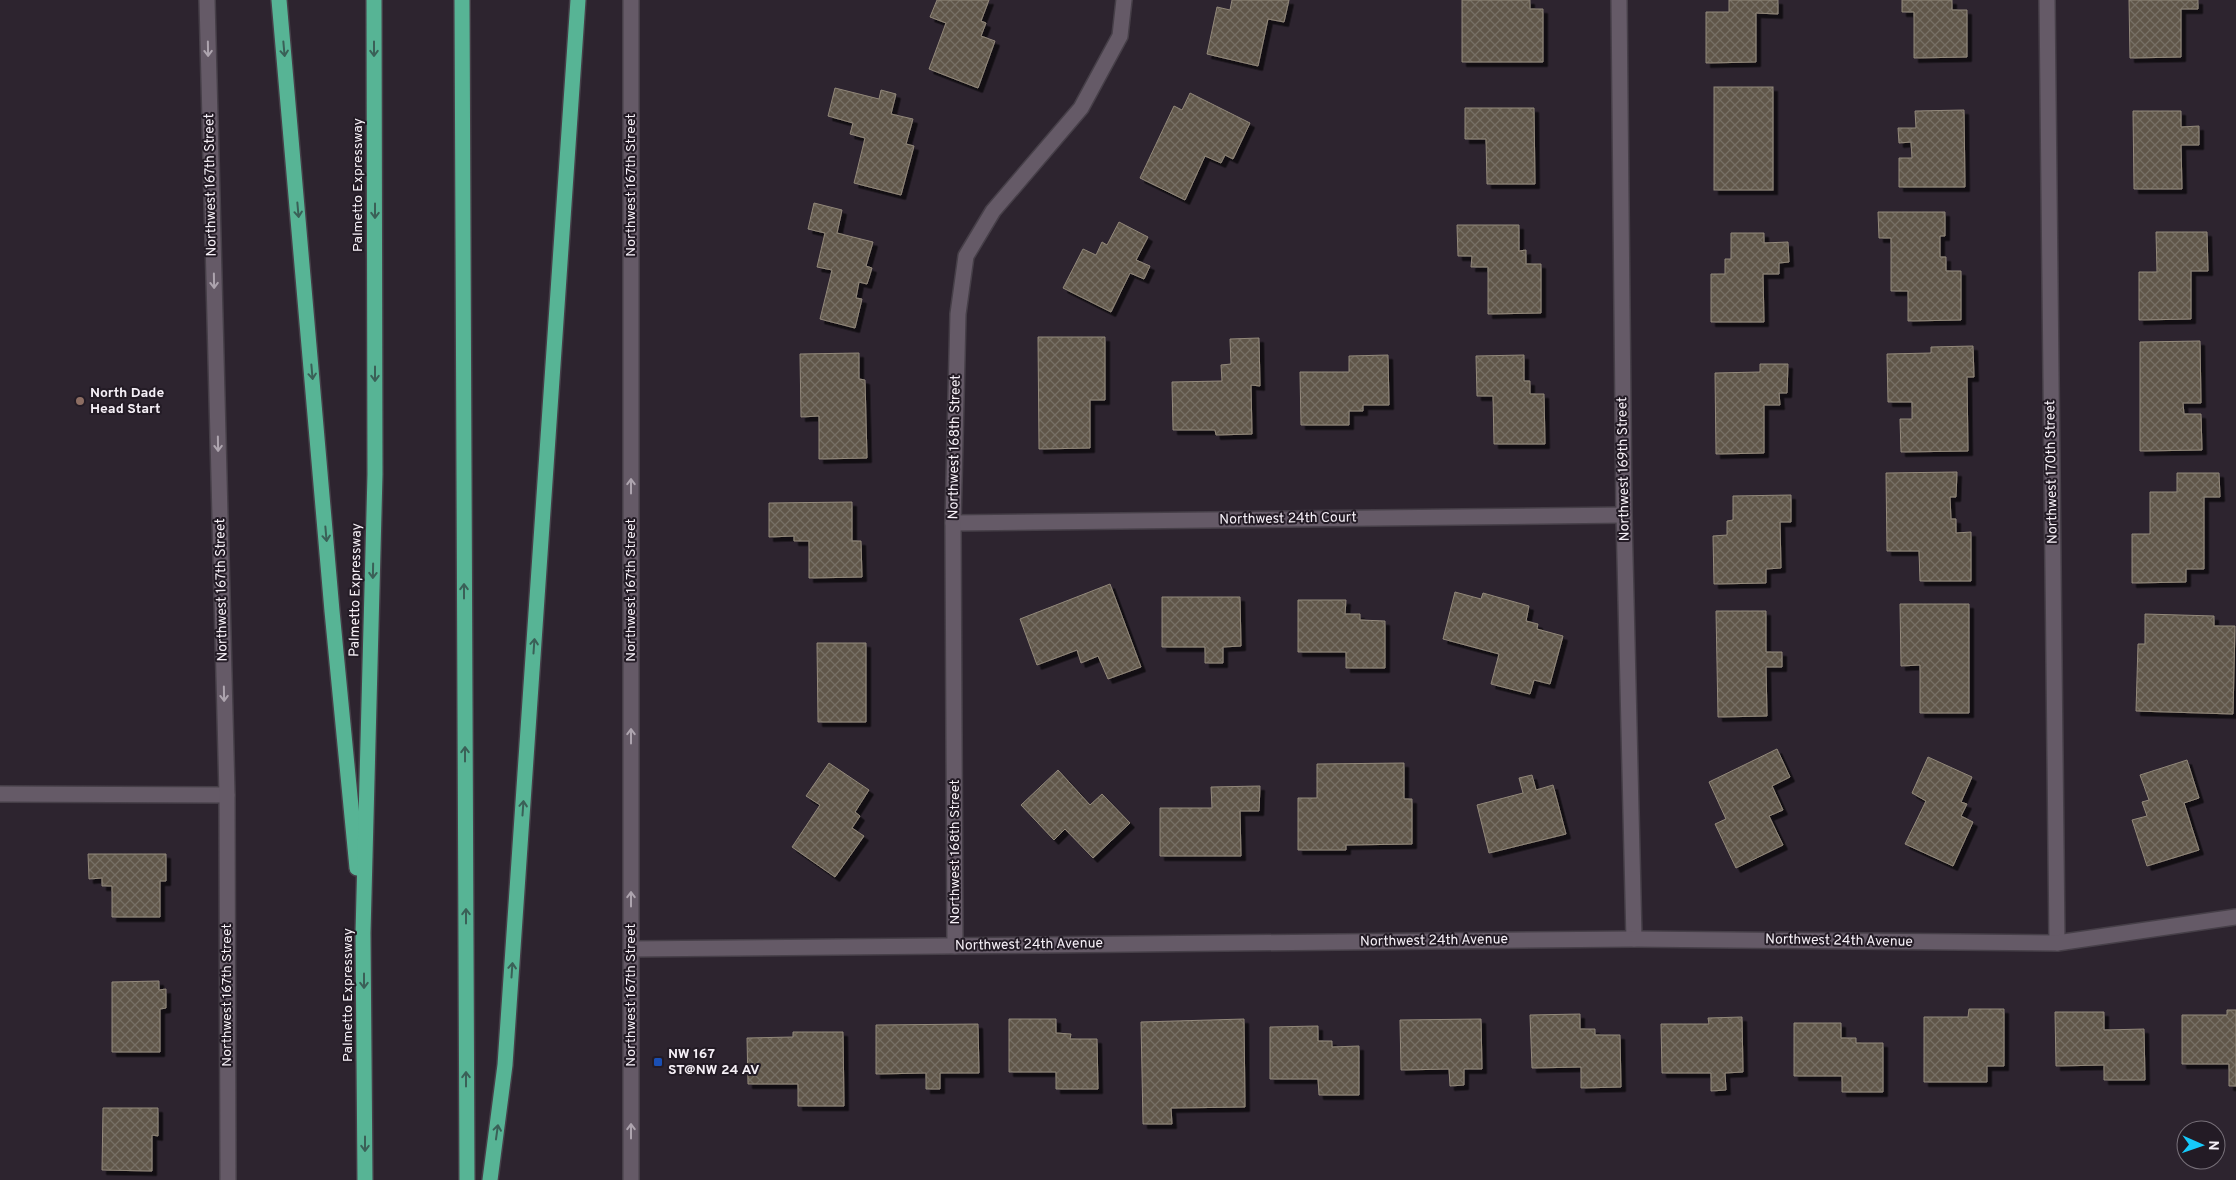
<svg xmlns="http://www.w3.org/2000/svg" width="2236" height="1180" viewBox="0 0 2236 1180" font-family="Overpass,sans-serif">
	<defs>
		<pattern id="building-cross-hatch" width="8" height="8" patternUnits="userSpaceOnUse" patternTransform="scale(1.25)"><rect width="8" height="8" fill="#60574a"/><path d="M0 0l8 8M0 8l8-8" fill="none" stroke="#776f65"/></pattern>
		<filter id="shadow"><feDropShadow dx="4.5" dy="4.5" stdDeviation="0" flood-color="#0009"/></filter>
	</defs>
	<rect width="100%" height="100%" fill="#2d242f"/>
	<g fill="url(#building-cross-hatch)" stroke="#92887a" filter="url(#shadow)">
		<path d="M937 0H989L981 21 986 23 981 36 995 41 978 88 929 69 946 23 930 17Z"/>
		<path d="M1232 0H1289L1284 22 1268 19 1258 66 1207 54 1217 7 1230 10Z"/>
		<path d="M1462 0H1530V9H1543V62H1462Z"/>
		<path d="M1729 0H1778V14L1756 13V62L1706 63V12H1729Z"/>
		<path d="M1902 0H1952V10H1967V57L1914 58V12H1902Z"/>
		<path d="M2129 0H2198V9H2181V57L2130 58Z"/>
		<rect x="1714" y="87" width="59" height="103"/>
		<path d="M835 88 879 99 881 90 896 94 891 114 913 119 906 144 914 146 901 195 854 183 865 138 850 134 853 123 828 116Z"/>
		<path d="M1190 93 1250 123 1233 159 1225 155 1221 163 1205 156 1185 200 1140 178 1174 106 1182 110Z"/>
		<path d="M1465 108H1534L1535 184H1487L1486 139H1465Z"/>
		<path d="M1964 110 1965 187H1899V158H1912L1911 142 1899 143 1898 128H1916L1915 111Z"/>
		<path d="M2133 111H2181V127L2199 126V145H2181L2182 189H2134Z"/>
		<path d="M814 203 842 210 837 233 873 242 866 266 872 268 867 284 859 282 856 298 862 299 855 328 820 319 832 270 817 267 825 233 808 229Z"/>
		<path d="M1878 212H1945V236H1940V257H1946V271H1961V320L1908 321V291H1891V238H1879Z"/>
		<path d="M1119 222 1148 237 1136 260 1150 266 1144 279 1130 273 1111 312 1063 288 1083 249 1096 255 1102 242 1107 245Z"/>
		<path d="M1457 225H1519V251L1526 250V264H1541V313L1488 314V267H1471L1472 256H1458Z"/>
		<path d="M2156 232H2207L2208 271H2191V319L2139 320V272H2157Z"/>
		<path d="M1731 233H1764V243L1788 242 1789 262 1779 263V274H1763L1764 322H1711V274H1725V259H1731Z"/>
		<path d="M1038 337H1105V400H1090V448L1039 449Z"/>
		<path d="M1259 338 1260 386 1251 385 1252 434 1216 435 1215 430H1173L1172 382 1222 381 1221 365 1231 364 1230 339Z"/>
		<path d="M2200 341 2201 403H2183L2184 414H2201L2202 450 2140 451V342Z"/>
		<path d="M1973 346 1974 377H1967L1968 451 1901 452 1900 419H1912V402H1888L1887 354 1931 353V347Z"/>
		<path d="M859 353V379L865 380 867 458 819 459V416L801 417 800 354Z"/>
		<path d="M1388 355 1389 405H1363V411H1349V425H1301L1300 372H1349V356Z"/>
		<path d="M1524 355V381H1530V394H1544L1545 444H1494L1493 396H1477L1476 356Z"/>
		<path d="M1760 364H1788L1787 393H1779L1780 405H1764V453L1716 454 1715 373 1760 372Z"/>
		<path d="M1957 472 1956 497H1950L1951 519H1956V533L1971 532V581H1920L1919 551H1887L1886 473Z"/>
		<path d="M2177 473H2219L2220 497H2204V569H2186V582L2132 583V534H2150V492H2177Z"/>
		<path d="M1791 495V522H1780L1781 568 1766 569V583L1714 584 1713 536 1727 535V521L1733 520V496Z"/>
		<path d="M852 502V541H861L862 577 809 578V541H794V536L769 537V503Z"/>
		<path d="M1110 584 1141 667 1108 679 1098 656 1081 663 1077 650 1037 665 1020 619Z"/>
		<path d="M1455 592 1481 599 1483 593 1529 606 1526 621 1538 624 1537 629 1563 636 1550 684 1534 680 1530 694 1491 684 1499 654 1443 639Z"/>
		<path d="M1162 597H1240L1241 646 1223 647V663H1205V647H1162Z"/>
		<path d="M1298 600H1346L1345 614H1360V620L1385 621V668H1346V652H1298Z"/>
		<path d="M1900 604H1969V713H1920V665L1901 666Z"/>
		<path d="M1716 611H1766V652H1782V667H1766L1767 716 1718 717Z"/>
		<path d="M2145 614 2214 616V626H2235L2233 714 2136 711 2138 644H2145Z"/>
		<path d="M817 643H866V722H818Z"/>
		<path d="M1777 749 1790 777 1772 786 1783 810 1769 816 1783 845 1736 868 1715 824 1726 819 1709 782Z"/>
		<path d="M1928 757 1972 777 1961 802 1967 804 1961 816 1973 822 1953 866 1905 844 1926 801 1912 793Z"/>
		<path d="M2187 760 2199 798 2184 803 2199 850 2147 866 2132 820 2147 816 2142 802 2149 800 2140 775Z"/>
		<path d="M829 763 869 790 855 812 860 816 852 828 864 836 835 877 792 847 820 805 806 796Z"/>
		<path d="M1404 763V799H1412V844L1346 845V850H1298V798H1317V764Z"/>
		<path d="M1058 770 1090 805 1102 794 1130 823 1093 858 1065 829 1054 840 1021 805Z"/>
		<path d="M1532 775 1536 790 1553 785 1566 834 1489 853 1477 805 1523 793 1519 778Z"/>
		<path d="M1260 786 1259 811H1240L1241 856H1160V808H1212L1211 787Z"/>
		<path d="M88 854H166V881H160V917H112V886H102V878L89 879Z"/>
		<path d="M159 981V990L166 989V1008L160 1009V1052H112V982Z"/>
		<path d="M1969 1009H2004V1066H1987V1082H1924V1017H1968Z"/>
		<path d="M2227 1010H2236V1086H2229V1064H2182V1015H2227Z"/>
		<path d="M2055 1012H2104V1030L2144 1029 2145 1080H2104V1065L2056 1066Z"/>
		<path d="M1580 1014V1029H1595V1035H1620L1621 1087 1581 1088V1067L1532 1068 1530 1015Z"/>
		<path d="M1742 1017 1743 1072 1725 1073 1726 1090 1711 1091V1073H1662L1661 1024H1709L1708 1018Z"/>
		<path d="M1009 1019H1056V1033L1071 1034 1070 1039H1097L1098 1089H1056V1072H1009Z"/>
		<path d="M1244 1019 1245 1107 1171 1108 1172 1124H1143L1141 1022Z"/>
		<path d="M1481 1019 1482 1069H1464V1085L1450 1086 1449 1069 1401 1070 1400 1020Z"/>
		<path d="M1794 1023H1841V1038H1856V1043H1883V1092H1842V1076H1794Z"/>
		<path d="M978 1024 979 1073H940V1089H926V1073L876 1074V1025Z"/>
		<path d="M1318 1026V1041H1332V1047L1359 1046V1095H1319L1318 1079H1270V1027Z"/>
		<path d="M793 1032H843L844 1106H798V1084H748L747 1038 793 1037Z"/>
		<path d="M103 1108H158V1136L152 1135V1171L102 1170Z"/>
	</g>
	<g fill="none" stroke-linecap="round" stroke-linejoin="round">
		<g stroke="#463f48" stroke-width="18">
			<g id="street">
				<path d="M1619 0 1624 515 1634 939"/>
				<path d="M2047 0 2057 943"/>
				<path d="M953 523 1624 515"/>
				<path d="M0 794 227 795"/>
				<path d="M955 946 953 523 958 314 966 256 993 211 1081 108 1120 36 1124 0"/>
				<path d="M631 949 1634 939 2057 943 2236 917"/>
			</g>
		</g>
		<g stroke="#463f48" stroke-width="18">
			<g id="secondary">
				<path d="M207 0 227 795 228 1180"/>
				<path d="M631 1180V0"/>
			</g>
		</g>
		<g stroke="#463f48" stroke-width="18">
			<g id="highway">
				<path d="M279 0 332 611 357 868"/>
				<path d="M462 0 467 1180"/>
				<path d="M365 1180 363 933 375 474 374 0"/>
				<path d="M490 1180 505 1065 578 0"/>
			</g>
		</g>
		<use href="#street" stroke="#655a67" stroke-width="15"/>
		<use href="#secondary" stroke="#655a67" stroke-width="15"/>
		<use href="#highway" stroke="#57b495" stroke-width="15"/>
	</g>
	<defs><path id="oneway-shaft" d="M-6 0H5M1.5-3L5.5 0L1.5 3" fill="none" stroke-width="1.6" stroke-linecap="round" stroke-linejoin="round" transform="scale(1.25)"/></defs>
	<g stroke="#ada4ae">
		<use href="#oneway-shaft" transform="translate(208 49) rotate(89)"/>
		<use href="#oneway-shaft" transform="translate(214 281) rotate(89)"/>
		<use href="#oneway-shaft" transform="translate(218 444) rotate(89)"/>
		<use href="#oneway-shaft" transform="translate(631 486) rotate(-90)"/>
		<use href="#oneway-shaft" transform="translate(224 694) rotate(89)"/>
		<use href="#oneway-shaft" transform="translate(631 736) rotate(-90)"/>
		<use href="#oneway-shaft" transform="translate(631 899) rotate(-90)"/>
		<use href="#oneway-shaft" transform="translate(631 1131) rotate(-90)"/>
	</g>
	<g stroke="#3a6057">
		<use href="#oneway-shaft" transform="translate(284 49) rotate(85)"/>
		<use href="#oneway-shaft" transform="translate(374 49) rotate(90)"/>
		<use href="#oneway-shaft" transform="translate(298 210) rotate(85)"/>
		<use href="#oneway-shaft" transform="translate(375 211) rotate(90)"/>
		<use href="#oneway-shaft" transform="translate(312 372) rotate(85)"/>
		<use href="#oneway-shaft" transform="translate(375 374) rotate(90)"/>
		<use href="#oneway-shaft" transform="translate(326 534) rotate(85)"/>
		<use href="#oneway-shaft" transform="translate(373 571) rotate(91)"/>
		<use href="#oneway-shaft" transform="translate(464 591) rotate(-90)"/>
		<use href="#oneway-shaft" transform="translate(534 646) rotate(-86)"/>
		<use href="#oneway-shaft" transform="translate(465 754) rotate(-90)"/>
		<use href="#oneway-shaft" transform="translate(523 808) rotate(-86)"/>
		<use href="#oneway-shaft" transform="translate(466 916) rotate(-90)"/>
		<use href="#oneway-shaft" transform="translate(512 970) rotate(-86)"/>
		<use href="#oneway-shaft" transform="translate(364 981) rotate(90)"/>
		<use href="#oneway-shaft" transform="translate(466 1079) rotate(-90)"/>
		<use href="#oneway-shaft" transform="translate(497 1132) rotate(-82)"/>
		<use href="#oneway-shaft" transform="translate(365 1144) rotate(90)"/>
	</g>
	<circle fill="#8d6e63" stroke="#231b25" stroke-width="2" cx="80" cy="401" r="5"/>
	<rect fill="#1a4fb4" stroke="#231b25" stroke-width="2" x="653" y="1057" width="10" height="10" rx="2.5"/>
	<g text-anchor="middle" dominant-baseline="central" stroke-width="4" stroke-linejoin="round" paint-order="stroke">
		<g font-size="14" fill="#f5eff6" stroke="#231b25">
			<text transform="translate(211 185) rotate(-91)">Northwest 167th Street</text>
			<text transform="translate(358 185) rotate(-90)">Palmetto Expressway</text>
			<text transform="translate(631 185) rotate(-90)">Northwest 167th Street</text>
			<text transform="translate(955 447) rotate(-89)">Northwest 168th Street</text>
			<text transform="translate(1624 469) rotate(-91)">Northwest 169th Street</text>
			<text transform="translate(2052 472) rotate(-91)">Northwest 170th Street</text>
			<text transform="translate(1288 519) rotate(-1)">Northwest 24th Court</text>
			<text transform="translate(222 590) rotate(-91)">Northwest 167th Street</text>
			<text transform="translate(356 590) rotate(-89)">Palmetto Expressway</text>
			<text transform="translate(631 590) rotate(-90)">Northwest 167th Street</text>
			<text transform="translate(955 852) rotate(-90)">Northwest 168th Street</text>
			<text transform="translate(1434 941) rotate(-1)">Northwest 24th Avenue</text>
			<text transform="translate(1839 941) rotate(1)">Northwest 24th Avenue</text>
			<text transform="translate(1029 945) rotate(-1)">Northwest 24th Avenue</text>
			<text transform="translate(227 995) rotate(-90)">Northwest 167th Street</text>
			<text transform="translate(348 995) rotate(-90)">Palmetto Expressway</text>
			<text transform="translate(631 995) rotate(-90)">Northwest 167th Street</text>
		</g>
		<g font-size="14" font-weight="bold" fill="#f5eff6" stroke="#231b25" text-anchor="start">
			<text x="90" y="393">North Dade<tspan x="90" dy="16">Head Start</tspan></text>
			<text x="668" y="1054">NW 167<tspan x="668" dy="16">ST@NW 24 AV</tspan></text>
		</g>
	</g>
	<g transform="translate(2201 1145) rotate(92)"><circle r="24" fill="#231b25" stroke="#777079"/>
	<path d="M0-4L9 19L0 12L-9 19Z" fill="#16cafb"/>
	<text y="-8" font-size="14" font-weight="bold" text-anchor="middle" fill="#f5eff6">N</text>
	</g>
</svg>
